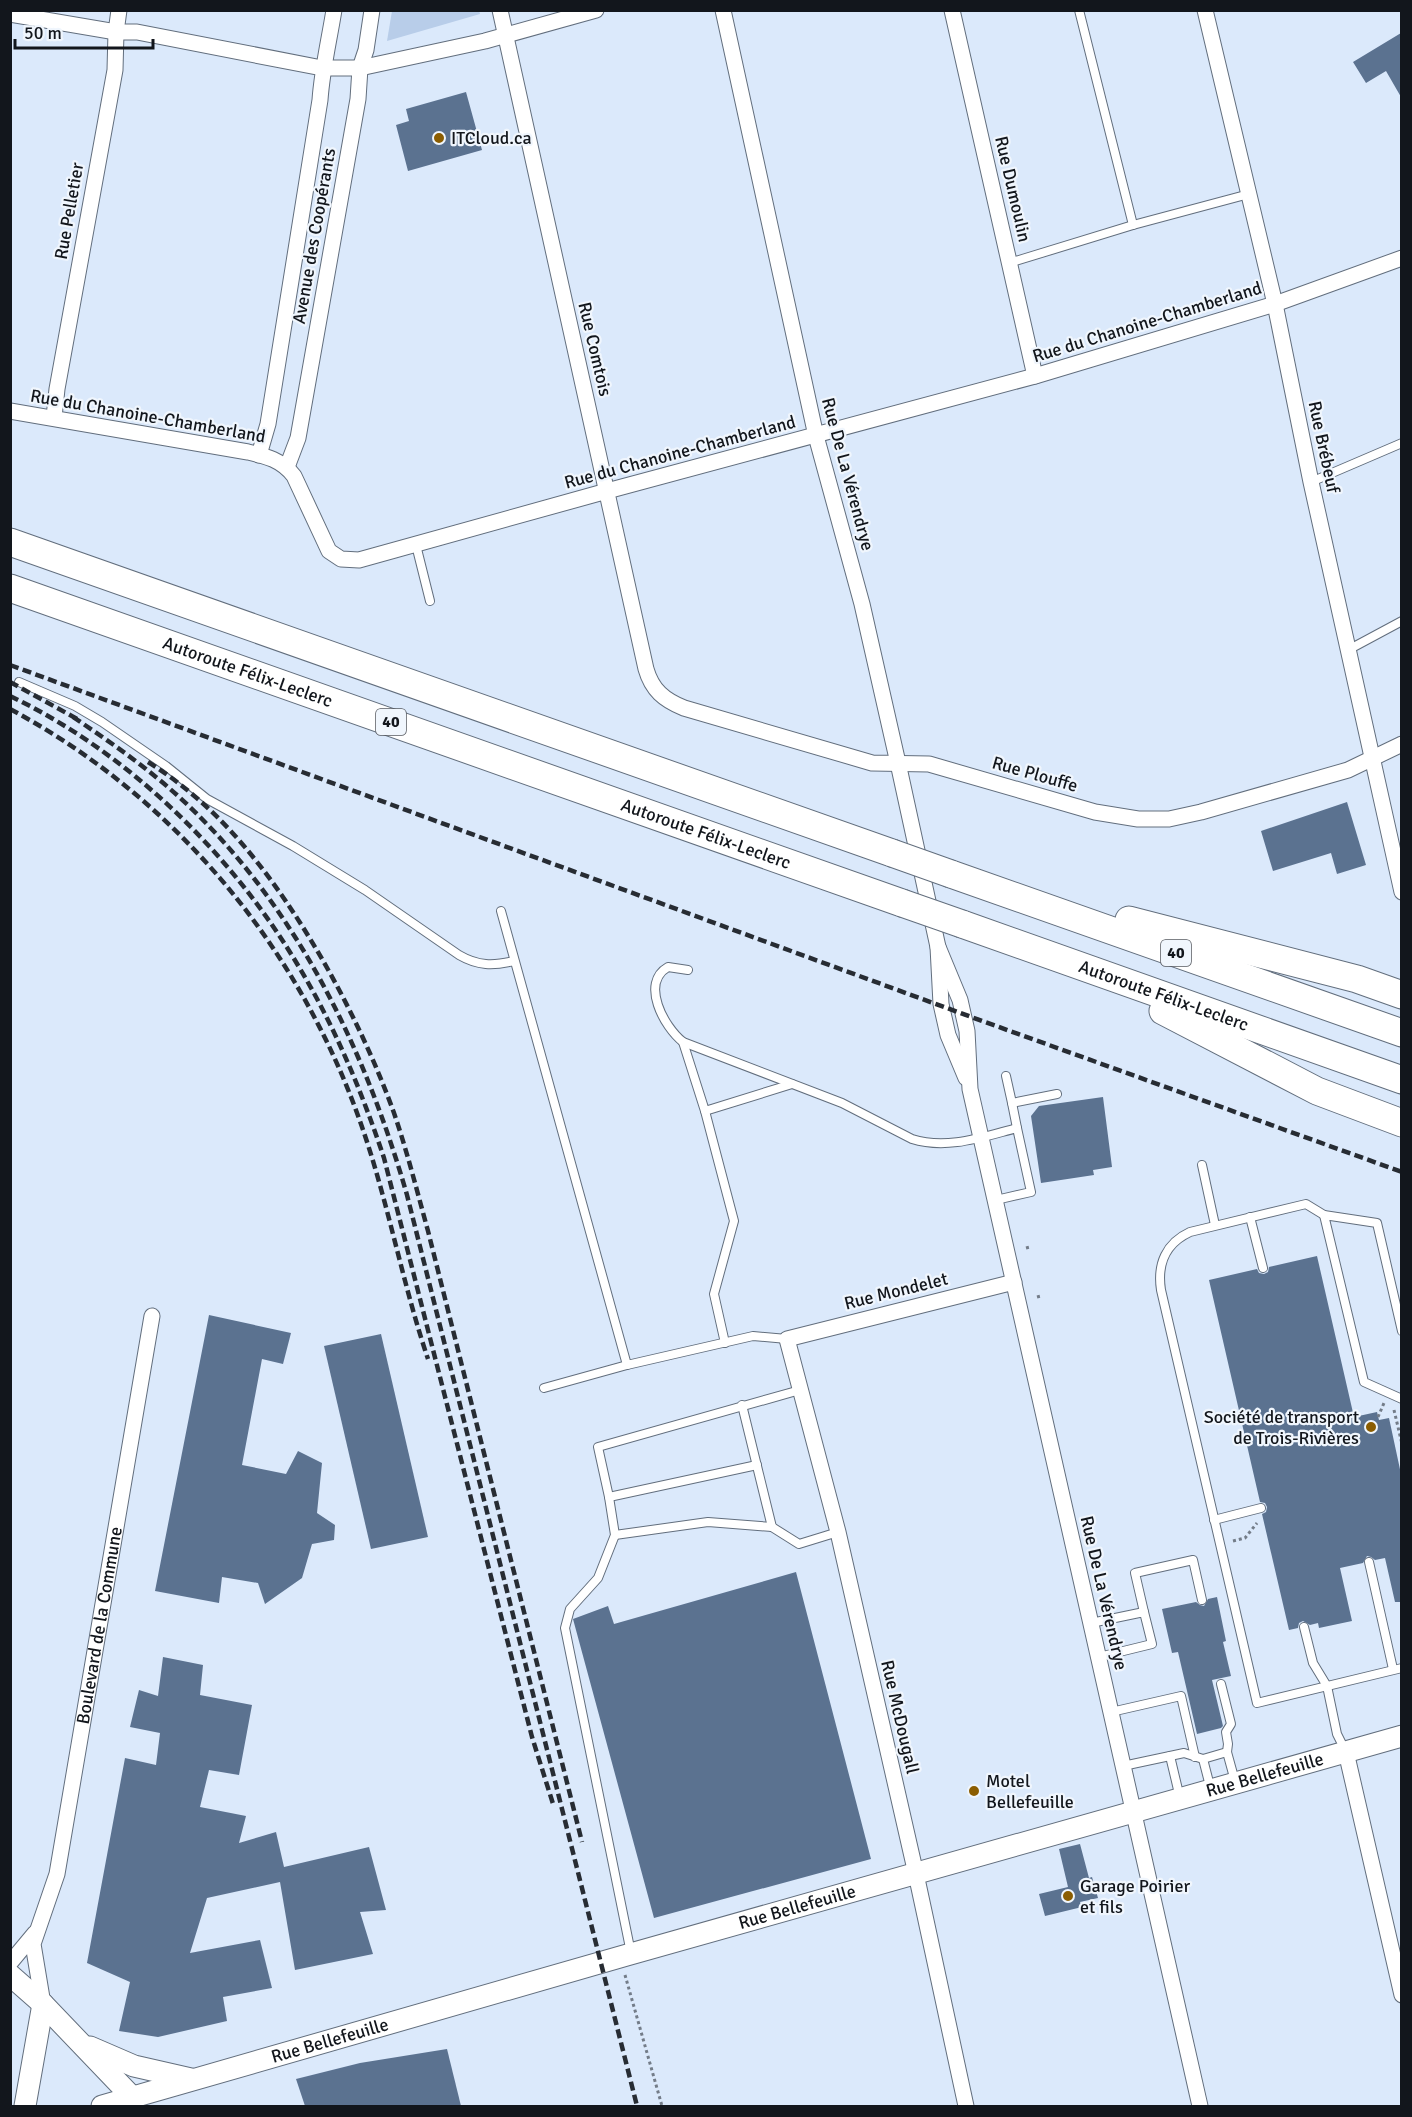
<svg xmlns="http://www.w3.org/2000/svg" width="1412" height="2117" viewBox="0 0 1412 2117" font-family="Signika,sans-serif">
	<rect width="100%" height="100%" fill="#dbe9fb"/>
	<path fill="#b8cde9" d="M392 11 479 10 480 14 387 41Z"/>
	<g fill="#5b7290">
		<path d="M1401 33V97L1386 71 1366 83 1353 62Z"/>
		<path d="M466 92 482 150 408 171 396 125 409 121 406 109Z"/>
		<path d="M1347 802 1366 865 1337 874 1331 853 1273 871 1261 831Z"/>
		<path d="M1103 1097 1112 1167 1093 1170 1094 1175 1041 1183 1031 1116 1039 1106Z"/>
		<path d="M1317 1256 1354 1417 1377 1412 1379 1420 1389 1418 1401 1474V1602H1395L1385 1558 1375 1560 1371 1557 1367 1556 1363 1563 1340 1568 1352 1621 1319 1628 1318 1623 1310 1625 1303 1621 1299 1623 1298 1628 1289 1630 1262 1514 1266 1512 1267 1507 1265 1503 1260 1502 1209 1280 1257 1269 1259 1273 1264 1274 1268 1272 1269 1267Z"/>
		<path d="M209 1315 291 1333 283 1364 262 1359 242 1465 286 1474 298 1451 322 1463 317 1513 335 1525 334 1540 312 1544 302 1578 265 1604 258 1583 222 1577 219 1603 155 1591Z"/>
		<path d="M381 1334 428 1537 371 1549 324 1346Z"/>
		<path d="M796 1572 871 1859 654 1918 573 1619 608 1606 614 1624Z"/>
		<path d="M1217 1597 1226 1641 1223 1642 1231 1676 1212 1680 1223 1726 1221 1728 1197 1734 1178 1652 1172 1653 1162 1609 1196 1602 1200 1605 1204 1606 1208 1599Z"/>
		<path d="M163 1657 203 1665 200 1695 252 1705 239 1775 209 1770 200 1807 246 1816 239 1843 276 1832 284 1867 369 1847 386 1910 360 1912 373 1954 295 1970 280 1882 207 1898 190 1953 260 1940 272 1988 223 1997 227 2021 158 2037 119 2031 130 1982 87 1963 125 1758 156 1765 160 1733 130 1727 139 1690 158 1696Z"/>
		<path d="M1080 1844 1089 1878 1092 1877 1098 1898 1080 1902 1082 1907 1045 1916 1039 1894 1068 1887 1059 1849Z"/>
		<path d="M447 2049 461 2106H305L296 2079 360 2063Z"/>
	</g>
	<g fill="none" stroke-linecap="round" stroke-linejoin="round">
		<g stroke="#626e7d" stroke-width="10">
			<g id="lane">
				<path d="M1079 10 1133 225"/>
				<path d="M1009 263 1133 225 1249 194"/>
				<path d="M1311 482 1402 443"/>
				<path d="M416 545 430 601"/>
				<path d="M1348 650 1402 621"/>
				<path d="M19 682 75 706 102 722 166 766 207 799 293 846 365 890 459 955C478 966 493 966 514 961"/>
				<path d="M501 911 627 1365 753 1336 787 1339"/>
				<path d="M688 970 668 967C640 983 664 1027 683 1042L842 1103 912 1139C947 1150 982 1137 1017 1128L1031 1192 996 1200"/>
				<path d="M683 1042 705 1111 792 1084"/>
				<path d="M1006 1076 1012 1103"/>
				<path d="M705 1111 734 1221 714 1294 725 1343"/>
				<path d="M1017 1128 1012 1103 1057 1094"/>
				<path d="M1202 1165 1215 1225"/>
				<path d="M1324 1215 1306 1204 1190 1232C1166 1243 1157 1264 1161 1290L1257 1703 1402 1668"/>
				<path d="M1250 1217 1263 1268"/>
				<path d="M1402 1331 1377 1223 1324 1215 1364 1382 1402 1399"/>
				<path d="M544 1388 627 1365"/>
				<path d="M742 1405 772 1527 799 1544 838 1532"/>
				<path d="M609 1497 757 1465"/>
				<path d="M1214 1520 1261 1508"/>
				<path d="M615 1535 708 1522 772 1527"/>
				<path d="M1369 1562 1393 1669"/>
				<path d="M1144 1612 1135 1573 1193 1560 1202 1600"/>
				<path d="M1091 1623 1144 1612 1152 1644 1099 1657"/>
				<path d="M1304 1627 1313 1663 1327 1686 1337 1734 1345 1750"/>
				<path d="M1221 1684 1231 1724 1226 1732 1228 1744 1227 1752"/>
				<path d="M1111 1712 1181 1696 1195 1757"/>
				<path d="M1170 1756 1180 1798"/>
				<path d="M1203 1759 1211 1790"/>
				<path d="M1123 1766 1184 1753 1203 1759 1227 1752 1235 1781"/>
				<path d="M631 1953 565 1628 570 1609 598 1578 615 1535 609 1497 598 1447 800 1390"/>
			</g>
		</g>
		<g stroke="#626e7d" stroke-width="17">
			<g id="street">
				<path d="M500 10 646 669C652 690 664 700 684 708L872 763 929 764 1095 812 1138 819H1169L1201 812 1348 770 1402 744"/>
				<path d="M723 10 816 436 862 604 898 763 938 947 941 1004 948 1035 966 1078"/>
				<path d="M952 10 1035 376"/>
				<path d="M1205 10 1275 304 1311 482 1402 892"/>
				<path d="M10 14 116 32H137L322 68H360L485 41 596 10"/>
				<path d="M10 411 248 452C266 456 282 460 294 476L329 551 341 559 359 560 607 491 1035 376 1275 304 1402 258"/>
				<path d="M54 417 57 389 115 70 116 32 119 10"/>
				<path d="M259 455 268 424 320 100C322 70 329 41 334 10"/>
				<path d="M287 467 298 438 358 99 360 68 366 50 372 10"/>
				<path d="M938 947 960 1000 967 1031 970 1089 1200 2106"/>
				<path d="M1346 1752 1402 1995"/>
				<path d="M10 1963 35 1933"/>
				<path id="s1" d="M43 2004 33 1944 57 1874 152 1316"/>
				<path d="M966 2106 916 1874 838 1532 787 1339 1014 1282"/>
			</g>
		</g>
		<g stroke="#626e7d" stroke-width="23">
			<g id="secondary">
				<path d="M10 1975 43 2004 133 2098"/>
				<path d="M90 2047 134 2066 191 2079"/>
				<path d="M25 2106 43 2004"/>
				<path id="s2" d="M102 2106 627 1955 1402 1736"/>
			</g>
		</g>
		<g stroke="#626e7d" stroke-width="29">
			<g id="highway">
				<path d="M10 542 892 853"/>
				<path id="s3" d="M10 588 902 903"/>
				<path d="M951 874 1402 1033"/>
				<path d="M1129 920 1357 979 1402 995"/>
				<path id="s4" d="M962 924 1402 1080"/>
				<path d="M1163 1011 1317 1091 1402 1123"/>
			</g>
		</g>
		<g stroke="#737c88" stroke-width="3" stroke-dasharray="3 3" stroke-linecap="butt">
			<path d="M1026 1248 1030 1247"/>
			<path d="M1037 1297 1041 1296"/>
			<path d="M1394 1410 1402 1444"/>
			<path d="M1378 1417 1384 1403"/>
			<path d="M1233 1541 1245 1538 1257 1523"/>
			<path d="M625 1975 662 2106"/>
		</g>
		<use href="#lane" stroke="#fff" stroke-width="8"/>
		<use href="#street" stroke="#fff" stroke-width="15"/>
		<use href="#secondary" stroke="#fff" stroke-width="21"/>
		<use href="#highway" stroke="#fff" stroke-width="27"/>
		<g stroke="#272c33" stroke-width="4.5" stroke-dasharray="9 4.5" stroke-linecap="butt">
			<path d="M10 665 985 1022 1402 1172"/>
			<path d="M10 682 79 720"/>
			<path d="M10 696C129 753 232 854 299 967 335 1027 362 1092 384 1158L532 1737 554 1807"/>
			<path d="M10 709C176 798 299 947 361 1124 388 1201 402 1282 428 1359"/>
			<path d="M73 717C118 747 163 779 201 818 304 922 367 1056 407 1195L637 2106"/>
			<path d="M148 762C166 773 183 786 199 800 282 872 357 1010 394 1113 407 1151 417 1191 428 1231L582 1842"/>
		</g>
		<g stroke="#626e7d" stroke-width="29" stroke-linecap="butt">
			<g id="highway-bridge">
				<path d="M892 853 951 874"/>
				<path d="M902 903 962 924"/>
			</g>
		</g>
		<use href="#highway-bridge" stroke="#fff" stroke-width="27"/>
	</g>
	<g fill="#8b5d01" stroke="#f0f6fd" stroke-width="2">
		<circle cx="439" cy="138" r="6"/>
		<circle cx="1371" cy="1427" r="6"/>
		<circle cx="974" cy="1791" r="6"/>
		<circle cx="1068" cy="1896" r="6"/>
	</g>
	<g text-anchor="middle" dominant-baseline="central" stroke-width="4.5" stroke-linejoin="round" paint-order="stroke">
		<g fill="#f0f6fd" stroke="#555960" stroke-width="1.5">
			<rect x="376" y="709" width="30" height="26" rx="4.5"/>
			<rect x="1161" y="940" width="30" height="26" rx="4.5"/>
		</g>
		<g font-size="16" font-weight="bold" fill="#12161c">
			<text x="391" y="722">40</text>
			<text x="1176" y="953">40</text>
		</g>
		<g font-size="18" fill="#12161c" stroke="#f0f6fd" text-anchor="start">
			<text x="451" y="138">ITCloud.ca</text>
			<text x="1359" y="1417" text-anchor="end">Société de transport<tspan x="1359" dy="21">de Trois-Rivières</tspan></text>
			<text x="986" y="1781">Motel<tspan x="986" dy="21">Bellefeuille</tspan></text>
			<text x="1080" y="1886">Garage Poirier<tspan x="1080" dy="21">et fils</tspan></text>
		</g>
		<g font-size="18" fill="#12161c" stroke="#f0f6fd">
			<text transform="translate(1013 189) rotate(77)">Rue Dumoulin</text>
			<text transform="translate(69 211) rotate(-80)">Rue Pelletier</text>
			<text transform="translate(314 236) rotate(-80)">Avenue des Coopérants</text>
			<text transform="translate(1147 322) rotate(-17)">Rue du Chanoine-Chamberland</text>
			<text transform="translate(595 349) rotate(77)">Rue Comtois</text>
			<text transform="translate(148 416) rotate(10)">Rue du Chanoine-Chamberland</text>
			<text transform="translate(1324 447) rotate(78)">Rue Brébeuf</text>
			<text transform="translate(680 452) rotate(-15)">Rue du Chanoine-Chamberland</text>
			<text transform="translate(848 474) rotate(75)">Rue De La Vérendrye</text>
			<text stroke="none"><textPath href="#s3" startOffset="252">Autoroute Félix-Leclerc</textPath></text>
			<text transform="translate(1035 774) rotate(16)">Rue Plouffe</text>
			<text stroke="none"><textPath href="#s3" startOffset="738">Autoroute Félix-Leclerc</textPath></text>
			<text stroke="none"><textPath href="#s4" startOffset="214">Autoroute Félix-Leclerc</textPath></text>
			<text transform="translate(896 1291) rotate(-14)">Rue Mondelet</text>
			<text transform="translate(1104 1593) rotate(77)">Rue De La Vérendrye</text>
			<text stroke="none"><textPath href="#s1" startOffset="387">Boulevard de la Commune</textPath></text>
			<text transform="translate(900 1717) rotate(77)">Rue McDougall</text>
			<text stroke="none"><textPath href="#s2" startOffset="1209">Rue Bellefeuille</textPath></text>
			<text stroke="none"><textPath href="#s2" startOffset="723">Rue Bellefeuille</textPath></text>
			<text stroke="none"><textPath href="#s2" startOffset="237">Rue Bellefeuille</textPath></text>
		</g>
	</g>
	<rect width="1412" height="2117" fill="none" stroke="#12161c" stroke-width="24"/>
	<path d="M15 39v9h138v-9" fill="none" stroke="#12161c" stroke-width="3"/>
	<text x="24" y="39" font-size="18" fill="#12161c" stroke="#f0f6fd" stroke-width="4.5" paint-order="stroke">50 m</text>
</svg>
